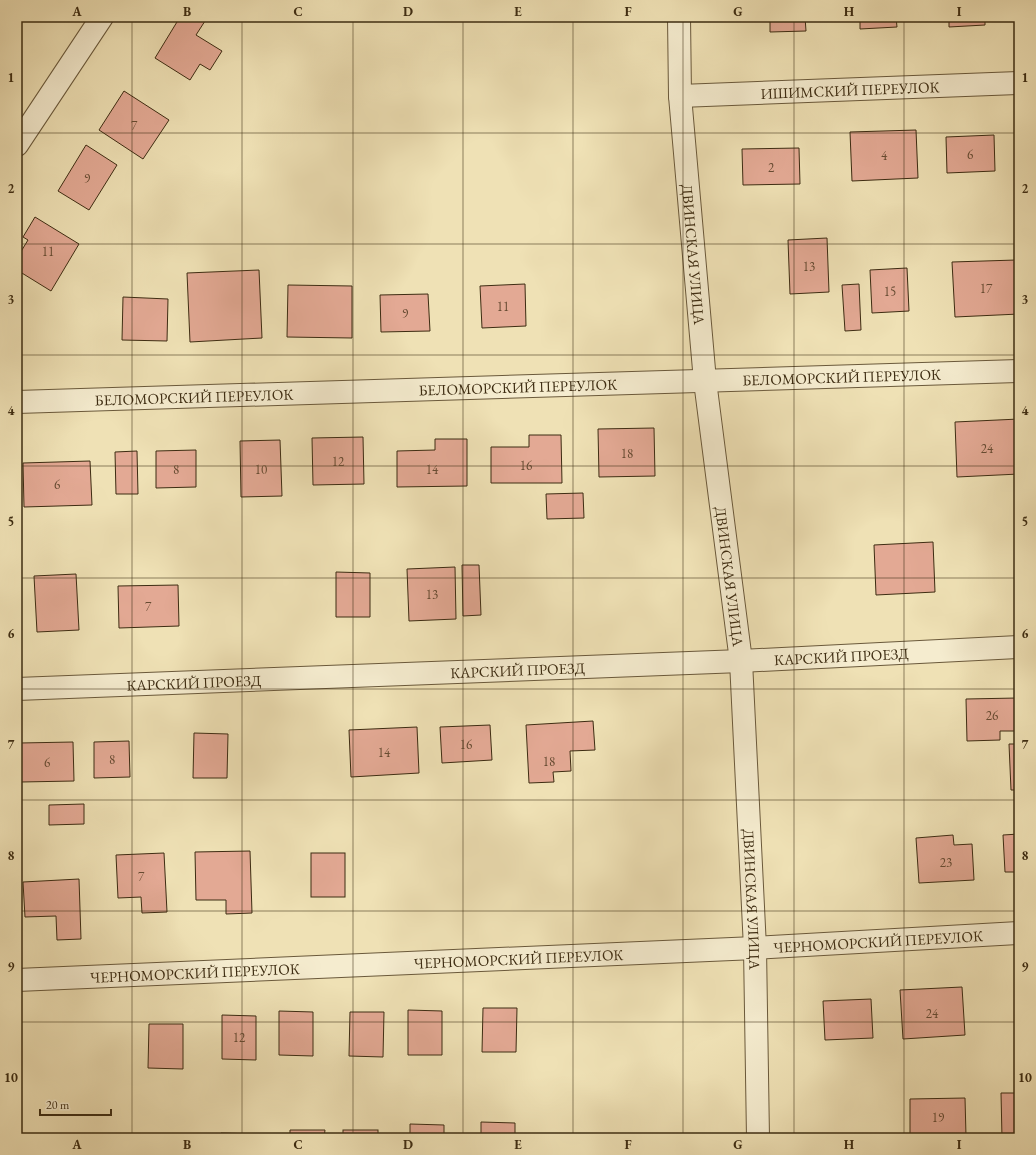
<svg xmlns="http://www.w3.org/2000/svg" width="1036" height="1155" viewBox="0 0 1036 1155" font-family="'EB Garamond',serif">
	<rect width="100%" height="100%" fill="#efe1b5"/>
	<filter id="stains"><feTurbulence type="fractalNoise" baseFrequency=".005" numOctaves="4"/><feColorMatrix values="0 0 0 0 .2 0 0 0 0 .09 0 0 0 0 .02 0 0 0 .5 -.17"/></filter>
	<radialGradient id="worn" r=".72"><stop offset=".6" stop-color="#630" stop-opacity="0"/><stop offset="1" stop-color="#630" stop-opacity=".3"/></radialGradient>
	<g fill="#e3a994" stroke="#3d2c12">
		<path d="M180 17H199L205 21 196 35 222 51 210 70 200 64 190 80 155 58Z"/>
		<path d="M770 17H805L806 31 770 32Z"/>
		<path d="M860 17H896L897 27 860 29Z"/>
		<path d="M949 17H985V25L949 27Z"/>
		<path d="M124 91 169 120 143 159 99 130Z"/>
		<path d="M916 130 918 178 852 181 850 132Z"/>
		<path d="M994 135 995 171 947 173 946 137Z"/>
		<path d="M86 145 117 165 89 210 58 191Z"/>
		<path d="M799 148 800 184 743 185 742 149Z"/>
		<path d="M35 217 79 244 51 291 17 270V258L28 240 23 237Z"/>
		<path d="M827 238 829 292 790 294 788 240Z"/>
		<path d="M1016 260 1019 314 955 317 952 262Z"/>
		<path d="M907 268 909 311 872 313 870 270Z"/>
		<path d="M259 270 262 338 190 342 187 273Z"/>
		<path d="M525 284 526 326 482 328 480 286Z"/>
		<path d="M859 284 861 330 845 331 842 285Z"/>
		<path d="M288 285 352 286V338L287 337Z"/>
		<path d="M428 294 430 331 381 332 380 295Z"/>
		<path d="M123 297 168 299 167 341 122 340Z"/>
		<path d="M1019 419V474L957 477 955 422Z"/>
		<path d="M654 428 655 476 599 477 598 429Z"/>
		<path d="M529 435H561L562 483H491V447H529Z"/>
		<path d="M363 437 364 484 313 485 312 438Z"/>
		<path d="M435 439H467V486L397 487V451L435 450Z"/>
		<path d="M280 440 282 496 241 497 240 441Z"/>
		<path d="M196 450V487L156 488V451Z"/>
		<path d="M137 451 138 494H116L115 452Z"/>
		<path d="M90 461 92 505 24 507 23 463Z"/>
		<path d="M583 493 584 518 547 519 546 494Z"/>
		<path d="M933 542 935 592 876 595 874 545Z"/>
		<path d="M462 565H479L481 615 463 616Z"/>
		<path d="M455 567 456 619 409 621 407 569Z"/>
		<path d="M336 572 370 573V617H336Z"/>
		<path d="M76 574 79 630 37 632 34 576Z"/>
		<path d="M178 585 179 626 119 628 118 586Z"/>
		<path d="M1017 698 1018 731H1000V740L967 741 966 699Z"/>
		<path d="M593 721 595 750 570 751 571 771 553 772 554 782 529 783 526 725Z"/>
		<path d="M490 725 492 760 442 763 440 727Z"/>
		<path d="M417 727 419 773 351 777 349 730Z"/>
		<path d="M194 733 228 734 227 778H193Z"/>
		<path d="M129 741 130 777 94 778V742Z"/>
		<path d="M73 742 74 781 21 782 20 743Z"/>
		<path d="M1009 744H1019V790H1011Z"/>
		<path d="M84 804V824L49 825V805Z"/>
		<path d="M1019 834V872H1005L1003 835Z"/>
		<path d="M953 835 954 845 972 844 974 880 919 883 916 838Z"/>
		<path d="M250 851 252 913 226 914V900H196L195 852Z"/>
		<path d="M164 853 167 912 142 913 141 897 118 898 116 855Z"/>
		<rect x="311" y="853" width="34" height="44"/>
		<path d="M79 879 81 939 57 940 56 916 25 917 23 882Z"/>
		<path d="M962 987 965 1035 903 1039 900 990Z"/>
		<path d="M871 999 873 1038 825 1040 823 1001Z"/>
		<path d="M483 1008H517L516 1052H482Z"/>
		<path d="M408 1010 442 1011V1055H408Z"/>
		<path d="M279 1011 313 1012V1056L279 1055Z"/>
		<path d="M350 1012H384L383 1057 349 1056Z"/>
		<path d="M222 1015 256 1016V1060L222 1059Z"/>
		<path d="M149 1024H183V1069L148 1068Z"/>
		<path d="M1001 1093H1019V1138H1002Z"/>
		<path d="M965 1098 966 1136 910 1138V1099Z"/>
		<path d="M481 1122 515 1123V1138H481Z"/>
		<path d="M410 1124 444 1125V1138H410Z"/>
		<path d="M290 1130H325L324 1138H290Z"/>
		<rect x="343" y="1130" width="35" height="8"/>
		<path d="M221 1133 255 1134V1138H221Z"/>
	</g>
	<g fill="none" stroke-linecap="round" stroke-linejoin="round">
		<g stroke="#6a593b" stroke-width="24">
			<g id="minor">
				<path id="s1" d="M680 96 1019 83"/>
				<path d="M17 145 102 17"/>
				<path id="s2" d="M17 402 1019 371"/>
				<path id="s3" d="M17 689 741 661 1019 647"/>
				<path id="s4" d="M17 980 755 948 1019 933"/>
			</g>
		</g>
		<g stroke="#6a593b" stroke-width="24">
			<g id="tertiary">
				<path id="s5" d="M679 17 680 96 705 381 741 661 755 948 758 1138"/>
			</g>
		</g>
		<use href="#minor" stroke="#f5eccf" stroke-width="22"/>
		<use href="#tertiary" stroke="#f5eccf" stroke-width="22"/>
	</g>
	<path fill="none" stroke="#3d2c12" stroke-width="1" stroke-opacity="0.55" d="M132 17V1138M242 17V1138M353 17V1138M463 17V1138M573 17V1138M683 17V1138M794 17V1138M904 17V1138M17 133H1019M17 244H1019M17 355H1019M17 466H1019M17 578H1019M17 689H1019M17 800H1019M17 911H1019M17 1022H1019"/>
	<g text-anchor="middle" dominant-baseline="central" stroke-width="3" stroke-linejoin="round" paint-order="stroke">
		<g font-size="13" fill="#664b32">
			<text x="134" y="125">7</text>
			<text x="970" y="154">6</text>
			<text x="884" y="155">4</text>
			<text x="771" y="167">2</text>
			<text x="87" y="178">9</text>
			<text x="48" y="251">11</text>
			<text x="809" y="266">13</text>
			<text x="986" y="288">17</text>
			<text x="890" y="291">15</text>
			<text x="503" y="306">11</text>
			<text x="405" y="313">9</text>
			<text x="987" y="448">24</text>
			<text x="627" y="453">18</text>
			<text x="338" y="461">12</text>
			<text x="526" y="465">16</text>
			<text x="176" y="469">8</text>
			<text x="261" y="469">10</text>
			<text x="432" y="469">14</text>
			<text x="57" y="484">6</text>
			<text x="432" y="594">13</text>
			<text x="148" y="606">7</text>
			<text x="992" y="715">26</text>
			<text x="466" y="744">16</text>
			<text x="384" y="752">14</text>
			<text x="112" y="759">8</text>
			<text x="549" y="761">18</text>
			<text x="47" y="762">6</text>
			<text x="946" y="862">23</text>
			<text x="141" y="876">7</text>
			<text x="932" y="1013">24</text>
			<text x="239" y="1037">12</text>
			<text x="938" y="1117">19</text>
		</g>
		<g font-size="15" fill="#3d2c12" stroke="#f5eccf">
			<text stroke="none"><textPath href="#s1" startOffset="170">ИШИМСКИЙ ПЕРЕУЛОК</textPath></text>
			<text stroke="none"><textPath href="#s5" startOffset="238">ДВИНСКАЯ УЛИЦА</textPath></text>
			<text stroke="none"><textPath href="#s2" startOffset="825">БЕЛОМОРСКИЙ ПЕРЕУЛОК</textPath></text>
			<text stroke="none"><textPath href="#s2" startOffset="501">БЕЛОМОРСКИЙ ПЕРЕУЛОК</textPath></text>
			<text stroke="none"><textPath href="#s2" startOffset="177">БЕЛОМОРСКИЙ ПЕРЕУЛОК</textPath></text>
			<text stroke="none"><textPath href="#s5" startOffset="562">ДВИНСКАЯ УЛИЦА</textPath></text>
			<text stroke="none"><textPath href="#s3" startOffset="825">КАРСКИЙ ПРОЕЗД</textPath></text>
			<text stroke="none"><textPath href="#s3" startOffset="501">КАРСКИЙ ПРОЕЗД</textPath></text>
			<text stroke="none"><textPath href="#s3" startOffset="177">КАРСКИЙ ПРОЕЗД</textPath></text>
			<text stroke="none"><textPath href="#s5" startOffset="886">ДВИНСКАЯ УЛИЦА</textPath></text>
			<text stroke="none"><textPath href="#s4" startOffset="862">ЧЕРНОМОРСКИЙ ПЕРЕУЛОК</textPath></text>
			<text stroke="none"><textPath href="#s4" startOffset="502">ЧЕРНОМОРСКИЙ ПЕРЕУЛОК</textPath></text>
			<text stroke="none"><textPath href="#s4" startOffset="178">ЧЕРНОМОРСКИЙ ПЕРЕУЛОК</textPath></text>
		</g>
	</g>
	<rect width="1036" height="1155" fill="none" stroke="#efe1b5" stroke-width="44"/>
	<path d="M40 1109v6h71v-6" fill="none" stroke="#3d2c12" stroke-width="2"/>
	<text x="46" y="1109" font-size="12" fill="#3d2c12" stroke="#f5eccf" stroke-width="3" paint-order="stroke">20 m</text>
	<rect x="22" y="22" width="992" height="1111" fill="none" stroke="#3d2c12" stroke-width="1.5"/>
	<g font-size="13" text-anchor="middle" font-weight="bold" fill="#3d2c12">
		<text x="77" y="16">A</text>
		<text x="187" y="16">B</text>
		<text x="298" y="16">C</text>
		<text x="408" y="16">D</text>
		<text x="518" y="16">E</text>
		<text x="628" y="16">F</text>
		<text x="738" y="16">G</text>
		<text x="849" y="16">H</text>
		<text x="959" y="16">I</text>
		<text x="11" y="82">1</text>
		<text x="1025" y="82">1</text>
		<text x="11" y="193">2</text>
		<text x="1025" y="193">2</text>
		<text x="11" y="304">3</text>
		<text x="1025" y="304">3</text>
		<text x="11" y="415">4</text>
		<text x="1025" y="415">4</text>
		<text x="11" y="526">5</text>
		<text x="1025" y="526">5</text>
		<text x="11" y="638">6</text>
		<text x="1025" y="638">6</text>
		<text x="11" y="749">7</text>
		<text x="1025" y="749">7</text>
		<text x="11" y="860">8</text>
		<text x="1025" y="860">8</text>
		<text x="11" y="971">9</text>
		<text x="1025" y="971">9</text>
		<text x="11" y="1082">10</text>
		<text x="1025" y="1082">10</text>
		<text x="77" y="1149">A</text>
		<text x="187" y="1149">B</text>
		<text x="298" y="1149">C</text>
		<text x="408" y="1149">D</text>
		<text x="518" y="1149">E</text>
		<text x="628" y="1149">F</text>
		<text x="738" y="1149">G</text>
		<text x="849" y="1149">H</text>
		<text x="959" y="1149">I</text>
	</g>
	<rect width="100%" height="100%" filter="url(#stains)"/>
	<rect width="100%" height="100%" fill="url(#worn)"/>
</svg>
